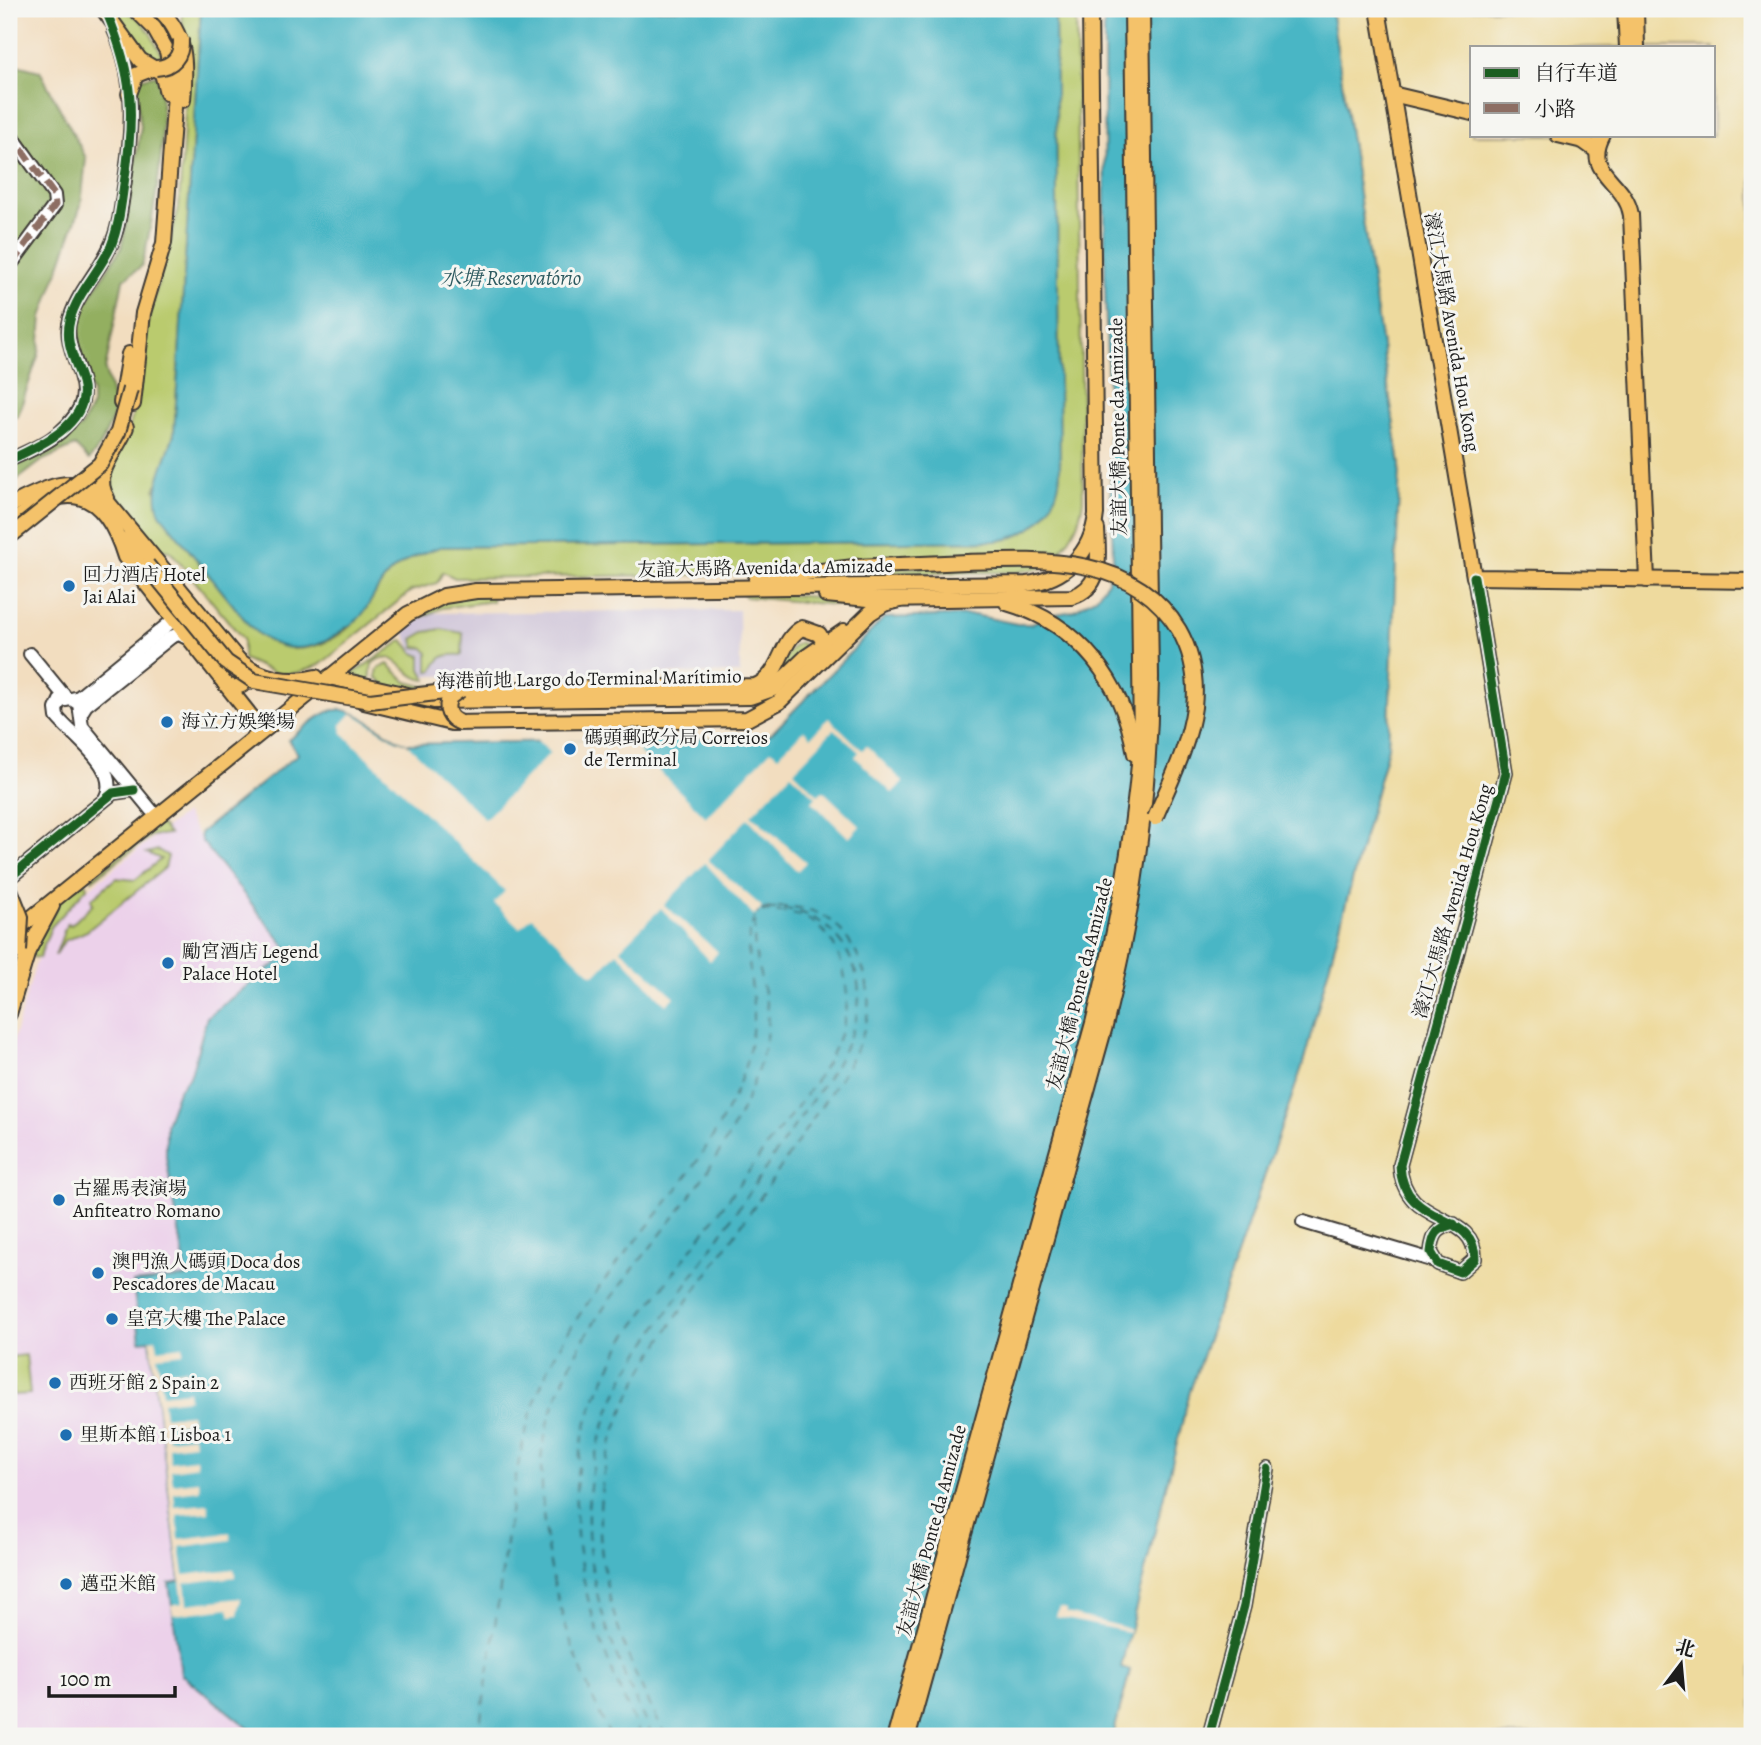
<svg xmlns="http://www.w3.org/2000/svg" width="1761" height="1745" viewBox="0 0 1761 1745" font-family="Alegreya,'Noto Serif SC',serif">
	<rect width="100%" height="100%" fill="#f6f6f2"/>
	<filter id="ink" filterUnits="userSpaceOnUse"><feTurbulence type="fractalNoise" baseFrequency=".0143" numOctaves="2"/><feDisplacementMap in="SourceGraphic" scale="14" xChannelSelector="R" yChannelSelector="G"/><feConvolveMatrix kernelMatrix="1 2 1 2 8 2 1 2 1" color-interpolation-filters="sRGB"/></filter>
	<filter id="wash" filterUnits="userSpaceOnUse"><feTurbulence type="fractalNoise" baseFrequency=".00686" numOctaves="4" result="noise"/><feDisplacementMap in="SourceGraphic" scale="28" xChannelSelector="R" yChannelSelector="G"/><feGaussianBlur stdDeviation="1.57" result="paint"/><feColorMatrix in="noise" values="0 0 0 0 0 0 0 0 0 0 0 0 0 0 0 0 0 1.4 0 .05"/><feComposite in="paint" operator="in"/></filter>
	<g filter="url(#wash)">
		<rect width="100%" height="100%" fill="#f2ddbf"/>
		<path fill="#ecd1ea" d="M185 813 201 840 286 946V952L283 958 203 1026 191 1074 178 1091 166 1157 187 1277 133 1283 156 1339 179 1539 185 1678 252 1731 248 1736H9V1055L40 949 51 925 63 908Z"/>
		<path fill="#cbbfd5" d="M739 610 740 673 423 676 404 631 427 613Z"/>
		<g fill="#bacb6e" stroke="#6b7445" stroke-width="2">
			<path d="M110 9C144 9 152 37 166 63H147Z"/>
			<path d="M181 9H201L174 434 155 490 293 649C319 649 343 636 360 616 372 603 377 585 391 572 406 559 422 553 440 547L998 541C1033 535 1057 509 1060 474L1055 9H1076L1083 500C1080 522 1074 534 1060 551L877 558 798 571 747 574 455 578 443 572 437 583 411 591 321 664 301 672 280 675 243 659V639L170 551 155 549 107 481 109 466 126 438 137 401 144 335 179 207 188 67Z"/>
			<path d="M1047 563 1041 568 1017 572 866 574 868 569Z"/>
			<path d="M493 591 492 601 442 608 413 621 371 653 370 648 443 598Z"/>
			<path d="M742 592 859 600 848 606 746 597Z"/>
			<path d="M441 629 463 633 462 655C446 654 439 655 433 671H428V653L424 648 415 647 413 639 425 632Z"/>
			<path d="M403 640 414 653 421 656V669L427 680C404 680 395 643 372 664L370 681 351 675Z"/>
			<path d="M800 642 805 646V651L772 685 756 693 434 696 386 686 376 677 378 669 388 664 407 682 423 686 560 683V693L755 691C785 679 781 650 800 642Z"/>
			<path d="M160 824 169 834 151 836 92 880V877Z"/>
			<path d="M158 850 168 856 165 868 87 931 64 941 55 956 67 923 71 925 93 904 91 899 116 878 135 880 161 859 147 853Z"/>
			<path d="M86 882 87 888 51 927 39 958 29 956 63 896Z"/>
			<path d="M26 1355 30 1394 13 1395 12 1386H9V1357Z"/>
		</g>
		<g fill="#93af61" stroke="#58663e" stroke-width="2">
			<path d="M9 63 40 71 86 158 81 205 42 317 39 353 18 415 9 420Z"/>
			<path d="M157 75C171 126 154 214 142 266L123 280 105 370 116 411 100 446 89 460 75 446 43 460 9 486 13 498 9 500V467L40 453 81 427 92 405V393L78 352 77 325 80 313 121 248 125 230 141 126 135 88 138 79Z"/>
		</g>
		<path fill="#eeda9e" stroke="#857b5d" stroke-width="2" fill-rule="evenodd" d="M1331 9H1752V1736H1113L1130 1671 1120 1668 1190 1391 1302 1067 1388 747 1400 465ZM1472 47H1714V135H1472Z"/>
		<g fill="#49b6c5" stroke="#326970" stroke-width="2">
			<path d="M201 9H1055L1060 474C1057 510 1034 535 998 541L440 547C423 553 406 559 392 571 377 584 373 601 361 616 357 621 350 625 344 629 313 654 277 656 249 625L160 514C149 486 167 461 174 434Z"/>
			<path d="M1104 9H1331L1400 465 1388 747 1302 1067 1190 1391 1121 1667 1130 1670 1113 1736H248L252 1731 181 1674 169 1583 180 1581 150 1340 140 1341 133 1283 187 1277 166 1157V1124L178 1091 191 1074 207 1017 283 958 285 946 201 840 200 833 298 754 288 740C301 731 314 718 328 712 353 700 384 737 407 744L764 737 772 733 884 618 974 615 1017 624H1030L1051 615 1073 611 1096 597 1108 581 1113 558 1105 290Z"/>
		</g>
		<g fill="#f2ddbf">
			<path d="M352 713 395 740 407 744 485 819 550 753 537 740H652L639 752 706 817 771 750 778 756 804 730 811 737 829 718 862 750 867 746 903 782 892 793 855 757 859 752 834 729 794 771 818 795 823 791 860 826 849 838 812 802 816 797 791 774 751 815 806 862 797 871 748 818 708 860 762 907 754 916 705 863 664 905 718 952 710 961 661 908 620 949 675 997 666 1005 617 952 597 973 591 974 532 917 520 928 494 903 505 891 342 733 341 725Z"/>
			<path d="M156 1339 158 1349 183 1346V1353L157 1356 160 1372 185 1369 186 1376 161 1379 163 1394 188 1391 189 1399 163 1402 165 1417 191 1414 192 1422 166 1425 168 1439 193 1436 194 1444 169 1447 170 1462 196 1459 197 1466 171 1470 173 1484 199 1481 200 1490 174 1493 175 1507 208 1504 209 1512 177 1515 179 1539 230 1533 231 1540 180 1547 184 1575 234 1569 235 1577 185 1583 187 1604 241 1598 238 1615 230 1616 228 1608 173 1615 171 1605 183 1603 150 1340Z"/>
			<path d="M1059 1607 1066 1609V1613L1130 1629 1129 1632 1056 1617Z"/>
		</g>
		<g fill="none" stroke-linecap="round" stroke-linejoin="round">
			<g stroke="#2e5a60" stroke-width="2" stroke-dasharray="9 7" stroke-linecap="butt">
				<path d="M478 1736C487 1682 495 1628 502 1573 511 1502 520 1422 554 1357 604 1262 694 1191 736 1091 747 1065 754 1037 753 1008 753 978 741 942 756 915"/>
				<path d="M610 1736C573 1659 543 1574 542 1488 542 1476 540 1463 542 1451 553 1392 578 1342 614 1294 662 1230 716 1173 747 1098 758 1072 770 1039 767 1010 763 976 747 946 758 912"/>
				<path d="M641 1736C594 1639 558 1538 585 1429 593 1398 609 1370 623 1341 671 1276 720 1211 768 1145 796 1107 834 1065 845 1018 852 986 840 935 808 919 794 911 777 912 761 911"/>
				<path d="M652 1736C590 1605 557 1508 628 1370L834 1068C844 1049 855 1030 858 1008 866 955 820 900 766 910"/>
				<path d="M666 1736C621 1653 585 1559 606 1463 623 1387 672 1323 717 1260 749 1214 781 1168 812 1120 831 1090 860 1054 867 1018 873 983 860 952 837 926 818 906 783 903 758 911"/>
			</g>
		</g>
	</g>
	<g filter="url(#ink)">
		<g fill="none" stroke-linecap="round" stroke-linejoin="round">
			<g stroke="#3c3934" stroke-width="16">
				<g id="minor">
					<path d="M9 132 54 195 55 205 9 267"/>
					<path d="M9 342V354"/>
					<path d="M9 460C36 448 66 436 80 407 92 380 64 353 69 324 74 297 97 274 109 249 119 230 121 208 124 187 132 132 137 82 114 30"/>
					<path d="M30 654 66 698"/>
					<path d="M63 694 56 709 57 717C73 737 122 769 105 799"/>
					<path d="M71 699 79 697 171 622 172 615"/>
					<path d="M62 701 71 699 79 704 82 726 151 810"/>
					<path d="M81 713 86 705 171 637 179 634 187 638"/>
					<path d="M9 878 113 793 134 790"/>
					<path d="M1303 1222 1435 1261"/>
					<path d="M1454 1224C1437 1228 1433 1234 1431 1252L1438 1264 1460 1272 1475 1259C1476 1209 1403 1229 1400 1165L1506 773 1474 577"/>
					<path d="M1209 1736 1244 1606 1267 1469"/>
				</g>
			</g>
			<g stroke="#3c3934" stroke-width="18">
				<g id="major">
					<path d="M103 9 140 60 162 73 167 93"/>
					<path d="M159 9C187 35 186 64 183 100"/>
					<path d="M1378 9 1474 577 1752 581"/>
					<path d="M1625 9 1627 47"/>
					<path d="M1636 9 1637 47"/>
					<path d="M129 94 136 75 154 68"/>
					<path d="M1392 94 1472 113"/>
					<path d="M1558 135 1583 141 1597 151"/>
					<path d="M1603 135C1582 174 1625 179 1631 215L1647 580"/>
					<path d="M121 403 129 354"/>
					<path d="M133 404 143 313 164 243 175 94 167 51 154 28 135 9"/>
					<path d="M107 498C91 473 118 451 126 427"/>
					<path d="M9 506C39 492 68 472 100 493L245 668 246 678 242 685 234 688 225 684"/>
					<path d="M9 525C64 480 103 485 125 557L257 724"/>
					<path d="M121 539 147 565"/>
					<path d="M756 579 854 567 967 562"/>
					<path d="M826 595 879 600 1072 597C1104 586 1098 556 1097 529"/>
					<path d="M1007 603C1080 624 1123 682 1135 754"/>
					<path d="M241 662C262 679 290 684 316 677"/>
					<path d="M329 677 434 701 750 697 773 689 806 657 844 631"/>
					<path d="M461 690 755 686C782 676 779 640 802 628L819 634 823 641 822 653"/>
					<path d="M364 702 452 723 747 719 779 702 870 613 884 604 900 600"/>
					<path d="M9 936 408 614 444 596 476 591 1026 584C1065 580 1092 553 1096 514L1090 9"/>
					<path d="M9 1014 28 951 52 906"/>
					<path d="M895 1736 1093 1023C1117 930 1133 839 1141 743L1132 9"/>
					<path d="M908 1736 1105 1026C1134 910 1150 796 1151 677L1142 9"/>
				</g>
			</g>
			<use href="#minor" stroke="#fff" stroke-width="12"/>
			<use href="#major" stroke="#f4c26a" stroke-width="14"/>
			<g stroke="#3c3934" stroke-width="18" stroke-linecap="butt">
				<g id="major-bridge">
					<path d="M156 68C173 67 182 56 181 39"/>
					<path d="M9 537 100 464 118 432 130 389"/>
					<path d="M967 562C1043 559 1134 554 1179 630 1192 653 1197 680 1194 707 1189 746 1170 782 1155 818"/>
					<path d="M147 565 226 662 254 681 370 701 461 690"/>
					<path d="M460 690 450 697C444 709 449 719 461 723"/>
					<path d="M9 887 21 917 19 951"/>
				</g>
			</g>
			<use href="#major-bridge" stroke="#f4c26a" stroke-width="14"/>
			<g stroke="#8d6e63" stroke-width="7" stroke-dasharray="14 7" stroke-linecap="butt">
				<path d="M9 132 54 195 55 205 9 267"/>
				<path d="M9 342V354"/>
			</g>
			<g stroke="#f6f6f2" stroke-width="13">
				<g id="cycleway">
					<path d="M9 460C38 447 93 423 82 382 76 361 64 343 70 320 77 293 100 271 111 246 119 226 121 205 124 184 135 116 134 77 107 13"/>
					<path d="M9 878 113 793 134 790"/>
					<path d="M1454 1224C1437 1228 1433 1234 1431 1252L1438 1264 1460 1272 1475 1259C1476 1209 1403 1229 1400 1165L1506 773 1474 577"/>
					<path d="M1209 1736 1244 1606 1267 1469"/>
				</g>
			</g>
			<use href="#cycleway" stroke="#1b5e20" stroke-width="9"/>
		</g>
	</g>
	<g fill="#1f6fb2" stroke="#f6f6f2" stroke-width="2.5">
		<circle cx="69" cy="586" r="7"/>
		<circle cx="167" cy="722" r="7"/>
		<circle cx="570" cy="749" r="7"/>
		<circle cx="168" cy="963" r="7"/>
		<circle cx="59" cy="1200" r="7"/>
		<circle cx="98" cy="1273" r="7"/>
		<circle cx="112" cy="1319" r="7"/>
		<circle cx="55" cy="1383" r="7"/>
		<circle cx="66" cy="1435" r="7"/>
		<circle cx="66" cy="1584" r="7"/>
	</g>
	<g text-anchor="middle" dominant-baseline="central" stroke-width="6" stroke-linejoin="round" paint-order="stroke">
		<g font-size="19" fill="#1c1c1c" stroke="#f6f6f2">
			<text transform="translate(1452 332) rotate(80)">濠江大馬路 Avenida Hou Kong</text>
			<text transform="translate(1118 427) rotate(-91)">友誼大橋 Ponte da Amizade</text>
			<text transform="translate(765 568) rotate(-1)">友誼大馬路 Avenida da Amizade</text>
			<text transform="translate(589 679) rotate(-1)">海港前地 Largo do Terminal Marítimio</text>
			<text transform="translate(1453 901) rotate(-74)">濠江大馬路 Avenida Hou Kong</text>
			<text transform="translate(1080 984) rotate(-76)">友誼大橋 Ponte da Amizade</text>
			<text transform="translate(932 1531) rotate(-75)">友誼大橋 Ponte da Amizade</text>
		</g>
		<g font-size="19" fill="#1c1c1c" stroke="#f6f6f2" text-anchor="start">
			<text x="83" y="575">回力酒店 Hotel<tspan x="83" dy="22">Jai Alai</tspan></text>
			<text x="181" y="722">海立方娛樂場</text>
			<text x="584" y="738">碼頭郵政分局 Correios<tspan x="584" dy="22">de Terminal</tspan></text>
			<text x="182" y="952">勵宮酒店 Legend<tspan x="182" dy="22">Palace Hotel</tspan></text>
			<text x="73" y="1189">古羅馬表演場<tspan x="73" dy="22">Anfiteatro Romano</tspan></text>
			<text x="112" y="1262">澳門漁人碼頭 Doca dos<tspan x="112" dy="22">Pescadores de Macau</tspan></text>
			<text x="126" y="1319">皇宮大樓 The Palace</text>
			<text x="69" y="1383">西班牙館 2 Spain 2</text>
			<text x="80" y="1435">里斯本館 1 Lisboa 1</text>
			<text x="80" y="1584">邁亞米館</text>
		</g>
		<g font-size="21" font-style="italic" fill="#2e5a60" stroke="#f6f6f2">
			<text x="511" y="278">水塘 Reservatório</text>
		</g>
	</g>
	<rect width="1761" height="1745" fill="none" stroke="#f6f6f2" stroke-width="35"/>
	<rect x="1470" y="46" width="245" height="91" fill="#f6f6f2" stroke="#9f9f9c" stroke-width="2"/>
	<rect x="1484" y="68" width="35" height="10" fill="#1b5e20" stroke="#9f9f9c" stroke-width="2"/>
	<text x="1534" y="80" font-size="21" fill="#1c1c1c">自行车道</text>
	<rect x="1484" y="103" width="35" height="10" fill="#8d6e63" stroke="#9f9f9c" stroke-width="2"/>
	<text x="1534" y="116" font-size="21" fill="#1c1c1c">小路</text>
	<g transform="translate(1681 1664) rotate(16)" stroke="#f6f6f2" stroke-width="5" paint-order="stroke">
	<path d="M0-5L12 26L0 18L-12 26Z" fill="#1c1c1c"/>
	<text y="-10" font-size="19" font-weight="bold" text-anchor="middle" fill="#1c1c1c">北</text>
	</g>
	<path d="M49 1686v10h126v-10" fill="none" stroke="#1c1c1c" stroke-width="3.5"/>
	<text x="60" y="1686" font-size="21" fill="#1c1c1c" stroke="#f6f6f2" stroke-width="5" paint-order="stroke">100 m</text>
</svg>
